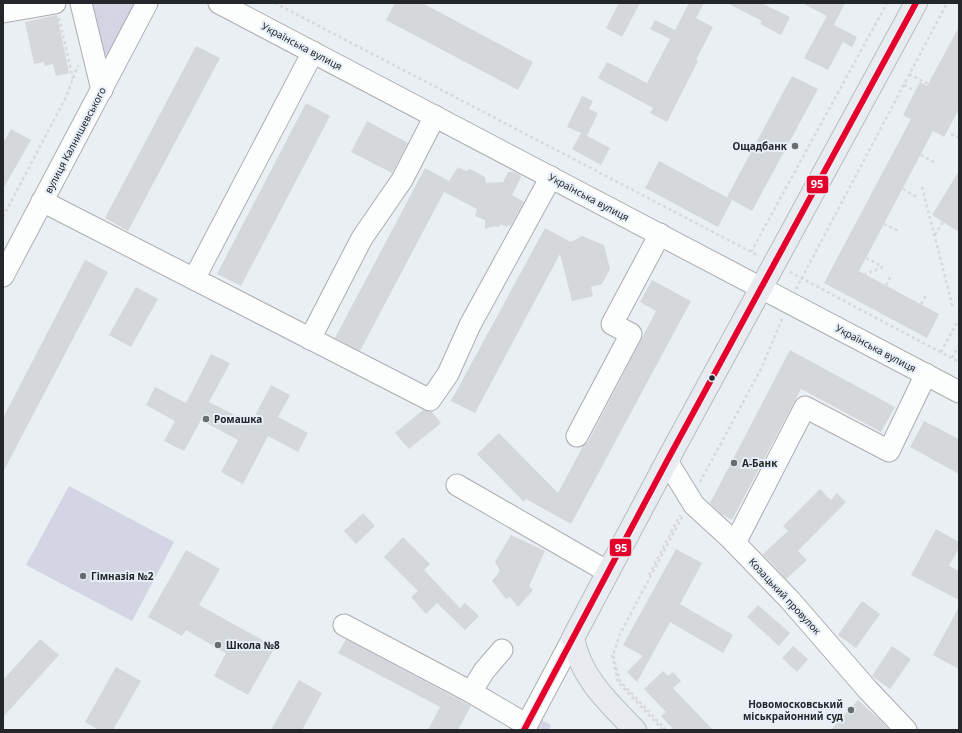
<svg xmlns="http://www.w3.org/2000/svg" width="962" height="733" viewBox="0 0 962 733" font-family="'Noto Sans',sans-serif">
	<rect width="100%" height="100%" fill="#eaeff3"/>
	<g fill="#d3d5e4">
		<path d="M87 3H140L110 55H105L100 53Z"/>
		<path d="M69 486 174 542 132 621 26 565Z"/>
		<path d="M542 720 551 725 549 730H537Z"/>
	</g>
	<g fill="#d4d8db">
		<path d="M395 3H422L533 62 518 90 386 20Z"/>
		<path d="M619 3H640L622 37 606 28Z"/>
		<path d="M689 3H704L696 18 713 27 696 60 698 61 667 122 650 113 653 108 598 78 607 62 647 83 670 39 650 29 655 20 675 30Z"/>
		<path d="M727 3H761L790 17 781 35 760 24 762 21Z"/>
		<path d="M802 3H845L834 25 857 37 852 47 843 42 828 70 804 58 827 16Z"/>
		<path d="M57 15 69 73 56 76 53 64 45 66 44 62 34 64 25 22Z"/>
		<path d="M959 27V109L944 137 933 131 859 271 939 314 927 338 824 283 911 119 903 115 920 82 927 86Z"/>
		<path d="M196 46 220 58 128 231 105 218Z"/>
		<path d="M792 76 818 89 752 211 727 197Z"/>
		<path d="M582 96 593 101 589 109 598 113 587 136 610 148 601 165 572 149 581 133 567 127Z"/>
		<path d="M306 103 330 116 241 286 217 274Z"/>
		<path d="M367 121 408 143 392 173 351 152Z"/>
		<path d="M11 129 31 140 3 189V143Z"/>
		<path d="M659 161 732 200 718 227 645 188Z"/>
		<path d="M458 167 466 171 470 169 485 177 486 183 503 182 508 172H514L520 175 521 177 512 195 524 202 510 226 508 225 506 227 501 224 499 227 495 226 485 229V220L475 216 477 209 444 192 360 351 335 338 425 168 449 181Z"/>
		<path d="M959 171V232L932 215Z"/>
		<path d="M545 228 571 242 582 236 604 245 610 269 602 284 591 287 593 296 572 301 560 254 475 413 451 401Z"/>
		<path d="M85 260 108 272 3 472V418Z"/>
		<path d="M652 280 691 301 571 524 526 499 524 502 477 454 499 433 558 493 583 446 588 442 656 311 640 302Z"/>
		<path d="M136 287 158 299 131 347 109 335Z"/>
		<path d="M790 350 895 407 881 432 801 389 732 520 721 514 710 503Z"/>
		<path d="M211 354 230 363 209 402 251 423 271 385 290 395 278 417 308 433 298 452 268 436 243 484 221 472 238 440 201 420 184 451 164 441 175 421 146 405 155 387 186 403Z"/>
		<path d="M423 410 432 412 441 423 409 449 395 433Z"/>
		<path d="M924 421 959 439V474L910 447Z"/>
		<path d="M820 489 831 500 837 493 846 502 798 551 807 560 786 579 763 554 788 531 783 526Z"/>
		<path d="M363 513 375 526 356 544 344 531Z"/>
		<path d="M936 529 959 542V548L949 566 959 571V600L911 575Z"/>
		<path d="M511 535 545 551 529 586 533 590 518 607 510 597 506 599 492 581 500 571 495 562Z"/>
		<path d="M403 537 430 564 424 570 460 608 465 603 479 616 465 630 437 603 426 614 411 597 418 591 384 557Z"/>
		<path d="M676 549 702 563 680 604 733 635 723 653 670 622 637 682 627 672 643 656 623 645Z"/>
		<path d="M186 550 220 569 199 605 275 647 248 695 214 676 226 653 186 630 182 636 148 617Z"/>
		<path d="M862 601 880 614 856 648 838 635Z"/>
		<path d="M758 605 790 633 779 646 747 617Z"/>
		<path d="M959 607V669L933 655Z"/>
		<path d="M40 639 59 655 3 717V680Z"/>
		<path d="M346 639 471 706 458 730H428L440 707 338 653Z"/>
		<path d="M793 646 808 659 797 672 782 658Z"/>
		<path d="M892 646 911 659 890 689 872 676Z"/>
		<path d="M116 667 141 681 113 730H99L85 722Z"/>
		<path d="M663 671 668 676 673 672 681 681 673 688 713 730H674L661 716 666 712 644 689Z"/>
		<path d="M299 680 322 693 302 730H271Z"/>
		<path d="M858 700 879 719 889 730H831Z"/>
	</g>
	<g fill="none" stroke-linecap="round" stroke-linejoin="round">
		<g stroke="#aaaeb0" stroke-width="23">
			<g id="minor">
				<path d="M81 3 102 90"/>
				<path d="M219 3 959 392"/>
				<path d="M3 12 55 3"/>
				<path d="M42 201 430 400 448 374 470 325 551 177"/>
				<path d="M3 276 147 3"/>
				<path d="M194 279 313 52"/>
				<path d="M310 339 362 238 402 180 435 116"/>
				<path d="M577 436 631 334 612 324 660 234"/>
				<path d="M667 461 694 505 730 538 789 599 868 690 906 730"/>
				<path d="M457 485 608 572"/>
				<path d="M735 543 805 407 889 451 926 374"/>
				<path d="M344 625 471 692 527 725"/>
				<path d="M471 692 484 671 502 650"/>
				<path d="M524 730 573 638"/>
			</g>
		</g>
		<g stroke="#b7bcc3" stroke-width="24">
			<path id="highway" d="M635 730C607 701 581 678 573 638L667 461 916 3"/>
		</g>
		<g stroke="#d8d9da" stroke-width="2.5" stroke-dasharray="3 3" stroke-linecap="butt">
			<path d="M275 3 759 256"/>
			<path d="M59 18 73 79"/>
			<path d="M104 24 119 3"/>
			<path d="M909 74 942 91"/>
			<path d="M904 85 915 91"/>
			<path d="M951 134 959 138"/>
			<path d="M921 155 936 163"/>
			<path d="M922 187 953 308"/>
			<path d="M903 189 917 197"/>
			<path d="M3 217 66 97 78 65"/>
			<path d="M884 224 899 231"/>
			<path d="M935 235 943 222"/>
			<path d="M751 252 887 3"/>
			<path d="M866 258 883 267"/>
			<path d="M790 272 959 362"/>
			<path d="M858 277 883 267"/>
			<path d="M886 285 892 274"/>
			<path d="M796 289 947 3"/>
			<path d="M921 304 927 294"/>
			<path d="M941 352 959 319"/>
			<path d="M952 358 959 345"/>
			<path d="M700 482 761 369 783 317"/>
			<path d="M649 575 680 515"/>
			<path d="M612 655 618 682 663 730"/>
			<path d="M666 730 620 681 613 655 620 634 682 517"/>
		</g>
		<use href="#minor" stroke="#fcfdfd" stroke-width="21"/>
		<use href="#highway" stroke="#e8ecf0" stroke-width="22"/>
		<g stroke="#e6eff7" stroke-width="9">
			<path id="bus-1" d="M524 730 667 461 916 3"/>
		</g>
		<use href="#bus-1" stroke="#e4002b" stroke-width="6"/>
	</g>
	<g fill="#696d70" stroke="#e6eff7" stroke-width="1.5">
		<circle cx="795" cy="146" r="4"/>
		<circle cx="206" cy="419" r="4"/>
		<circle cx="734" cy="463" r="4"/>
		<circle cx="83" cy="576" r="4"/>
		<circle cx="218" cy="645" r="4"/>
		<circle cx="851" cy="710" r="4"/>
	</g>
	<circle fill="#24272a" stroke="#e6eff7" stroke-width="1.5" cx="712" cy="378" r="3.5"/>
	<g text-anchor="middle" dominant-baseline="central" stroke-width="4" stroke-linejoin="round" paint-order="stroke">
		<g font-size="10" fill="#24272a" stroke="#e6eff7">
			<text transform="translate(302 46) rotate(28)">Українська вулиця</text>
			<text transform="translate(75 140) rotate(-62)">вулиця Калнишевського</text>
			<text transform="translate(589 197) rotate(28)">Українська вулиця</text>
			<text transform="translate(876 348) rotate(28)">Українська вулиця</text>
			<text transform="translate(785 596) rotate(47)">Козацький провулок</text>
		</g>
		<g font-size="10" font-weight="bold" fill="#24272a" stroke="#e6eff7" text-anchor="start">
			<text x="787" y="146" text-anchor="end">Ощадбанк</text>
			<text x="214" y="419">Ромашка</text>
			<text x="742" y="463">А-Банк</text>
			<text x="91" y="576">Гімназія №2</text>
			<text x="226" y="645">Школа №8</text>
			<text x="843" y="704" text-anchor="end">Новомосковський<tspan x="843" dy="12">міськрайонний суд</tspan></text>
		</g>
	</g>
	<g stroke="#e6eff7" stroke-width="1.5">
		<rect x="806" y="175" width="23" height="19" rx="4" fill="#e4002b"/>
		<rect x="609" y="538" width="23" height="19" rx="4" fill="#e4002b"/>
	</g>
	<g font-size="11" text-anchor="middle" font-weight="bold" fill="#fff">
		<text x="817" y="188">95</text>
		<text x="621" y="552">95</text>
	</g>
	<rect width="962" height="733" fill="none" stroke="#24272a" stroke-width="8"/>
</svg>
